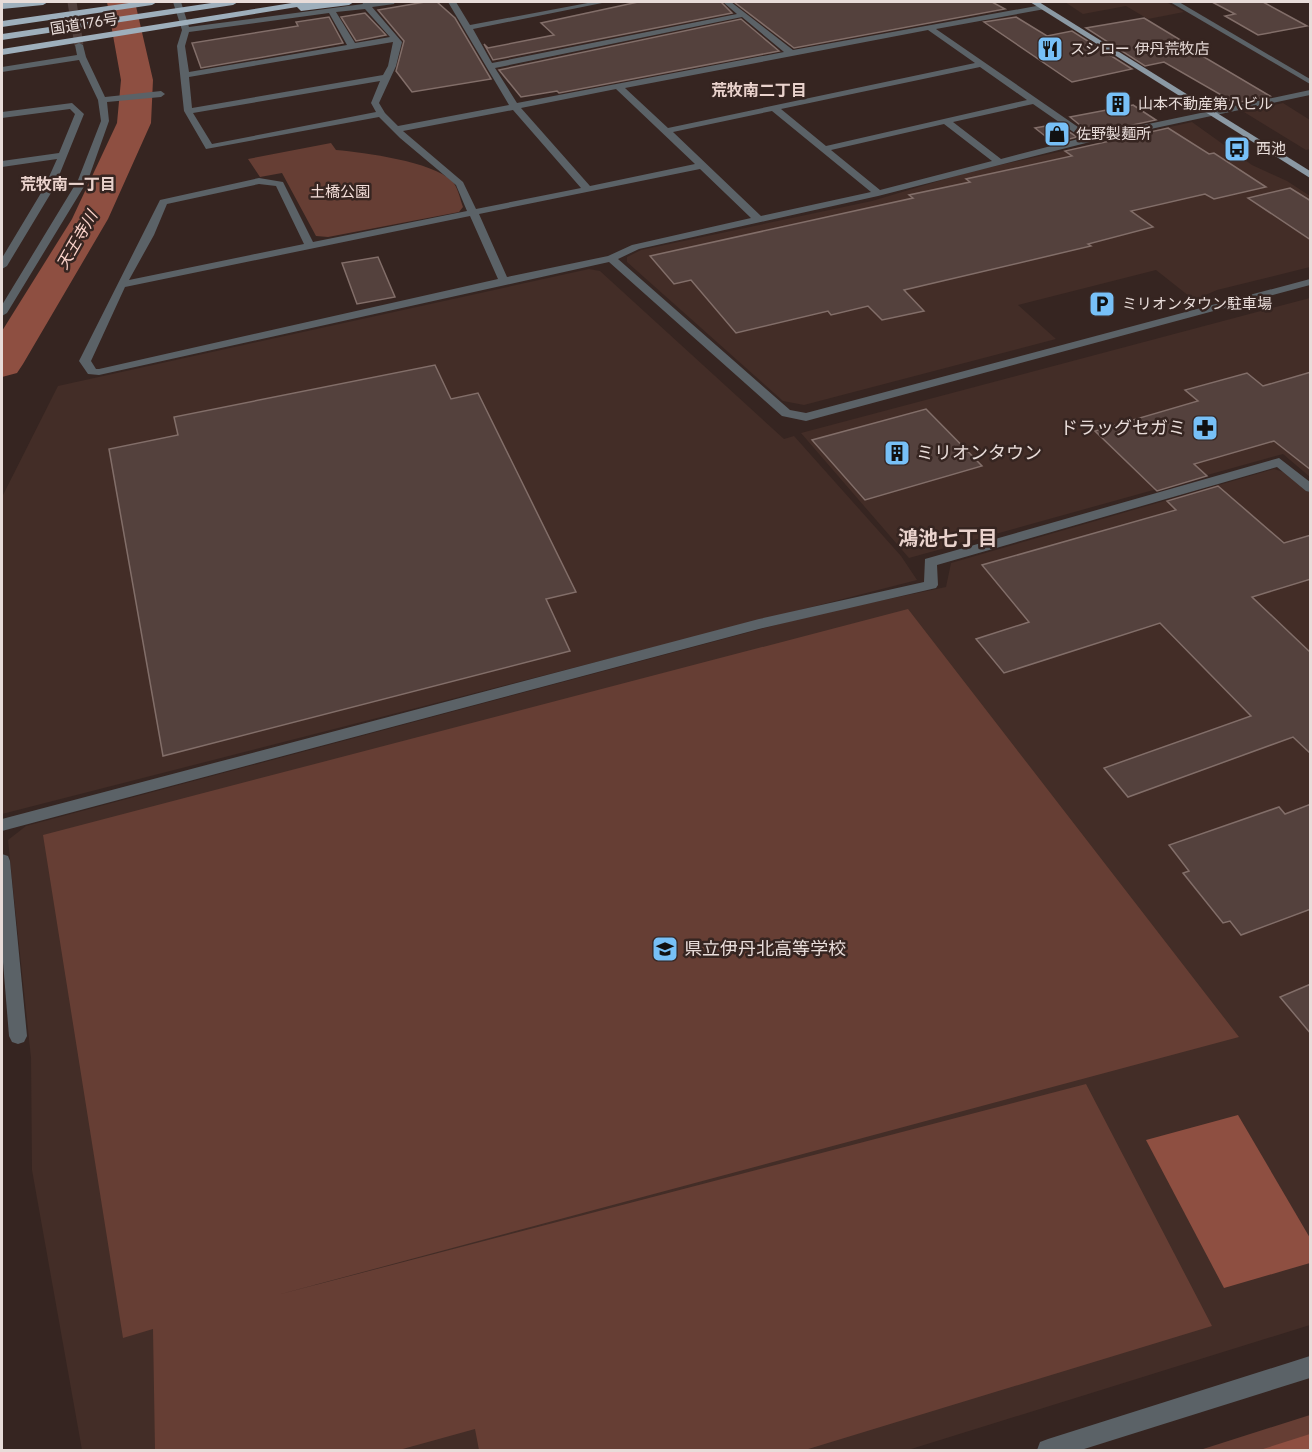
<svg xmlns="http://www.w3.org/2000/svg" width="1312" height="1452" viewBox="0 0 1312 1452" font-family="Jost,'Noto Sans JP',sans-serif">
	<rect width="100%" height="100%" fill="#362521"/>
	<g fill="#432d27">
		<path d="M1065 2H1166L1184 12 1148 19 1126 6 1083 14Z"/>
		<path d="M1283 103 1310 120V149L1306 150 1244 112Z"/>
		<path d="M1192 122 1252 165 1287 181 1310 196V267L1217 290 1194 300 1156 270 1018 305 1056 339 804 405 783 401 627 262V257L641 250 872 201 969 172Z"/>
		<path d="M589 269 600 271 784 439 794 436 901 556 917 580 2 814V497L58 386Z"/>
		<path d="M1310 298V477L1283 454 909 558 801 433Z"/>
		<path d="M1274 469 1290 474 1310 493V1325L908 1450H82L32 1170 31 1058 8 840 26 826 817 614 946 587 951 563Z"/>
	</g>
	<g fill="#663e34">
		<path d="M331 143 336 150C366 153 431 161 452 181 458 187 460 199 463 207L459 212 328 237 316 236 282 173 260 177 248 159Z"/>
		<path d="M908 609 1239 1037 277 1295 1086 1084 1212 1326 805 1450H479L475 1429 399 1450H155L153 1329 123 1338 43 835Z"/>
		<path d="M1310 1415V1450H1200Z"/>
	</g>
	<g fill="#8e4f41">
		<path d="M1238 1115 1310 1238V1263L1224 1288 1146 1140Z"/>
		<path d="M1310 1434V1450H1260Z"/>
	</g>
	<g fill="none" stroke-linecap="round" stroke-linejoin="round">
		<path fill="#8e4f41" fill-rule="evenodd" d="M107 2H135L153 80 151 123 108 219 23 364 17 373 2 377V331L72 219 117 123 121 80Z"/>
	</g>
	<g fill="#54413d" stroke="#826e69" stroke-width="1.5">
		<path d="M425 2H437L455 18 491 79 412 92 396 71 404 41 378 10Z"/>
		<path d="M638 2H721L732 13 493 60 484 44 488 48 554 35 541 23Z"/>
		<path d="M734 2H992L1005 9 794 48Z"/>
		<path d="M1212 2H1263L1307 26 1258 35 1225 16 1235 14Z"/>
		<path d="M365 13 386 35 356 41 341 17Z"/>
		<path d="M329 17 343 43 201 68 192 43 298 26 296 22Z"/>
		<path d="M1016 17 1047 36 1072 31 1132 69 1072 82 984 22Z"/>
		<path d="M1144 18 1187 44H1182L1270 96 1235 103 1164 62 1145 66 1086 28Z"/>
		<path d="M741 19 779 51 559 93 557 91 521 97 499 70Z"/>
		<path d="M1133 105 1156 120 1091 134 1070 117Z"/>
		<path d="M1057 124 1077 137 1054 143 1035 128Z"/>
		<path d="M1168 128 1209 154 1214 153 1266 187 1214 199 1205 194 1131 211 1153 227 1088 244 1091 246 904 290 924 311 882 320 868 306 831 315 828 311 736 333 691 280 674 284 650 256 913 198 909 195 970 182 966 179 1072 156 1065 151Z"/>
		<path d="M1290 188 1311 201V240L1248 198Z"/>
		<path d="M378 257 395 297 357 304 342 263Z"/>
		<path d="M435 365 451 399 478 393 576 592 546 599 570 651 163 756 109 449 178 435 174 417Z"/>
		<path d="M1311 372V470L1274 441 1194 464 1207 476 1157 491 1095 431 1198 401 1185 390 1247 373 1263 386Z"/>
		<path d="M926 409 982 466 865 500 812 440Z"/>
		<path d="M1218 486 1284 543 1311 535V579L1252 597 1311 653V754L1293 737 1128 797 1104 768 1251 716 1160 623 1004 673 976 639 1029 622 982 565 1176 510 1167 501Z"/>
		<path d="M1311 804V909L1241 935 1230 921 1223 923 1183 873 1189 871 1169 845 1279 807 1285 814Z"/>
		<path d="M1311 984V1034L1280 997Z"/>
	</g>
	<g fill="none" stroke-linecap="round" stroke-linejoin="round">
		<path stroke="#51403d" stroke-width="9" stroke-dasharray="9 4.5" stroke-linecap="butt" d="M72 2 79 45"/>
		<g fill="#5b6267" fill-rule="evenodd">
			<path d="M173 2H181L189 27 363 4 362 2H395L394 4 372 7 402 42 396 66 379 103 385 113 398 126 509 105 448 2H456L470 25 593 2H607L473 29 492 63 737 14 723 2H731L793 50 1042 5 1046 7 1045 9 936 29 1091 136 1310 90V95L1090 142 878 196 639 249 618 259 790 410 806 413 1310 279V285L806 421 782 416 609 262 99 375 88 374 79 361 160 200 259 178 283 182 313 242 467 211 456 185 400 138 379 117 206 149 184 111 177 46 182 30ZM365 9 390 37 355 43 336 12ZM329 13 347 45 189 72 185 46 189 32ZM742 17 784 52 517 103 495 68ZM928 30 975 63 668 128 625 88ZM393 42 388 66 383 75 192 108 189 77ZM980 67 1027 100 826 146 781 109ZM380 81 371 103 376 112 212 144 193 113ZM616 89 695 164 590 186 521 108ZM1033 104 1082 138 1001 159 953 122ZM513 110 581 188 476 209 463 182 403 131ZM772 111 871 192 761 216 673 132ZM944 124 992 161 880 190 831 150ZM700 169 751 218 632 245 608 256 507 277 479 214ZM259 184 276 186 304 244 129 280 154 235 167 204ZM470 216 498 279 99 369H96L91 361 125 287Z"/>
			<path d="M1170 2H1179L1310 79V84Z"/>
			<path d="M79 43 83 45 86 57 105 97 161 91 165 94 161 97 107 102 109 121 88 180 7 313 2 316V305L78 180 101 121 98 100 79 60 2 72V67L77 55 75 45Z"/>
			<path d="M72 103 84 114 54 188 7 266 2 269V258L44 188 57 159 2 167V161L59 153 75 114 70 109 2 118V112Z"/>
			<path d="M1279 458 1310 482V492L1306 491 1277 467 937 565 938 585 936 588 759 629 2 831V819L759 619 924 582 925 559Z"/>
			<path d="M2 854 8 856 10 861 27 1036 24 1042 18 1044 12 1042 9 1036 2 950Z"/>
			<path d="M1310 1356V1378L1081 1450H1037L1040 1442 1048 1439Z"/>
		</g>
		<path fill="#8b99a4" fill-rule="evenodd" d="M1030 2H1039L1310 171V178Z"/>
		<g fill="#9eafbc" fill-rule="evenodd">
			<path d="M19 2H48L43 5 2 9V3Z"/>
			<path d="M136 2H157L152 5 2 27V21Z"/>
			<path d="M218 2H238L233 5 2 40V34Z"/>
			<path d="M298 2H354L349 5 301 11 297 7 2 55V49Z"/>
		</g>
	</g>
	<defs>
		<g id="restaurant-square" transform="scale(1.35)"><rect x="-9" y="-9" width="18" height="18" rx="4" fill="#77c0f7" stroke="#362521"/><path d="M-5-6h1v4h1v-4h1v4h1v-4h1v5L-1.5 .5V6h-2V.5L-5-1ZM5-6V6H3V1.5H1.5Q1.5-4 5-6Z" fill="#111"/></g>
		<g id="building-square" transform="scale(1.35)"><rect x="-9" y="-9" width="18" height="18" rx="4" fill="#77c0f7" stroke="#362521"/><path d="M-4-6H4V6H1V3H-1V6H-4ZM-2.5-4.3h1.7v1.8h-1.7ZM.8-4.3h1.7v1.8H.8ZM-2.5-1h1.7V.8h-1.7ZM.8-1h1.7V.8H.8Z" fill="#111"/></g>
		<g id="shop-square" transform="scale(1.35)"><rect x="-9" y="-9" width="18" height="18" rx="4" fill="#77c0f7" stroke="#362521"/><path d="M-5-2.5h2.3a2.7 3.5 0 0 1 5.4 0H5L5.5 6h-11ZM-1.5-2.5h3a1.5 2.3 0 0 0-3 0Z" fill="#111"/></g>
		<g id="bus-square" transform="scale(1.35)"><rect x="-9" y="-9" width="18" height="18" rx="4" fill="#77c0f7" stroke="#362521"/><path d="M-5-6H5V4H4V6H2V4H-2V6H-4V4H-5ZM-3.5-4V0h7V-4ZM-3.5 1.2v1.5H-2V1.2ZM2 1.2v1.5H3.5V1.2Z" fill="#111"/></g>
		<g id="parking-square" transform="scale(1.35)"><rect x="-9" y="-9" width="18" height="18" rx="4" fill="#77c0f7" stroke="#362521"/><path d="M-3.5-5.5H1a3.5 3.5 0 0 1 0 7H-1V5.5H-3.5ZM-1-3.4V-.6H.8a1.4 1.4 0 0 0 0-2.8Z" fill="#111"/></g>
		<g id="pharmacy-square" transform="scale(1.35)"><rect x="-9" y="-9" width="18" height="18" rx="4" fill="#77c0f7" stroke="#362521"/><path d="M-2-6h4v4h4v4h-4v4h-4v-4h-4v-4h4Z" fill="#111"/></g>
		<g id="school-square" transform="scale(1.35)"><rect x="-9" y="-9" width="18" height="18" rx="4" fill="#77c0f7" stroke="#362521"/><path d="M0-5L7-2L0 1L-7-2ZM-4 1L0 2.5L4 1V4Q0 6-4 4Z" fill="#111"/></g>
	</defs>
	<g fill-rule="evenodd">
		<use href="#restaurant-square" x="1050" y="49"/>
		<use href="#building-square" x="1118" y="104"/>
		<use href="#shop-square" x="1057" y="134"/>
		<use href="#bus-square" x="1237" y="149"/>
		<use href="#parking-square" x="1102" y="304"/>
		<use href="#pharmacy-square" x="1205" y="428"/>
		<use href="#building-square" x="897" y="453"/>
		<use href="#school-square" x="665" y="949"/>
	</g>
	<g text-anchor="middle" dominant-baseline="central" stroke-width="5" stroke-linejoin="round" paint-order="stroke">
		<g font-size="15" fill="#e8dcd9" stroke="#362521">
			<text transform="translate(84 24) rotate(-9)">国道176号</text>
		</g>
		<g font-size="15" fill="#e8dcd9" stroke="#362521" text-anchor="start">
			<text x="1070" y="49">スシロー 伊丹荒牧店</text>
			<text x="1138" y="104">山本不動産第八ビル</text>
			<text x="1076" y="134">佐野製麺所</text>
			<text x="1256" y="149">西池</text>
			<text x="1122" y="304">ミリオンタウン駐車場</text>
		</g>
		<g font-size="15" fill="#f4dfda" stroke="#362521">
			<text x="340" y="192">土橋公園</text>
		</g>
		<g font-size="16" font-weight="bold" fill="#ead3cd" stroke="#362521">
			<text x="759" y="90">荒牧南二丁目</text>
			<text x="68" y="184">荒牧南一丁目</text>
		</g>
		<g font-size="16" font-style="italic" fill="#fbd3ca" stroke="#362521">
			<text transform="translate(77 240) rotate(-60)">天王寺川</text>
		</g>
		<g font-size="18" fill="#e8dcd9" stroke="#362521" text-anchor="start">
			<text x="1186" y="428" text-anchor="end">ドラッグセガミ</text>
			<text x="916" y="453">ミリオンタウン</text>
			<text x="684" y="949">県立伊丹北高等学校</text>
		</g>
		<g font-size="20" font-weight="bold" fill="#ead3cd" stroke="#362521">
			<text x="948" y="538">鴻池七丁目</text>
		</g>
	</g>
	<rect width="1312" height="1452" fill="none" stroke="#e8dcd9" stroke-width="6"/>
</svg>
